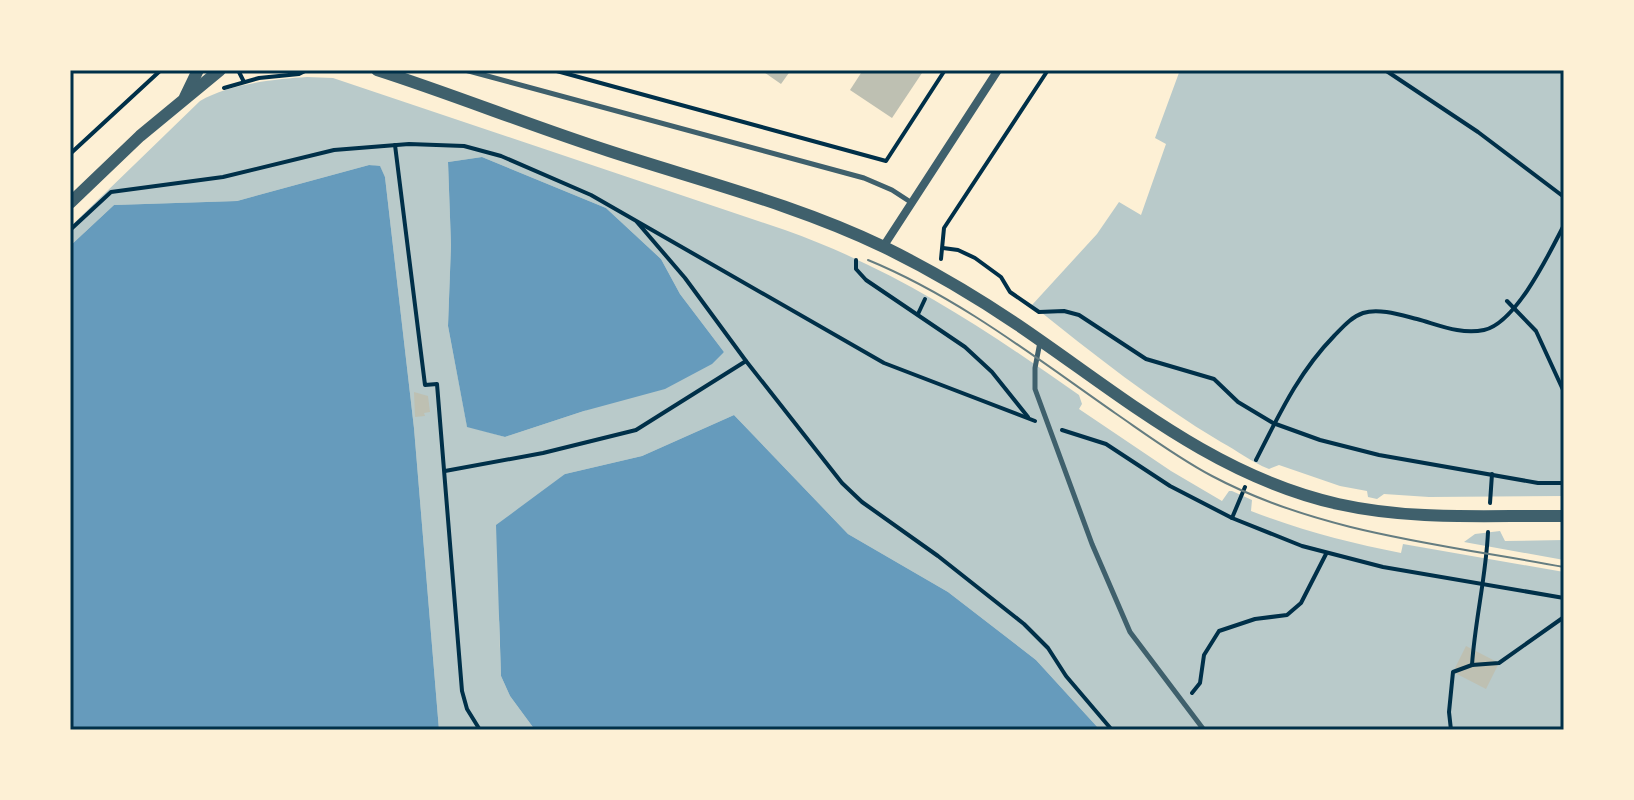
<svg xmlns="http://www.w3.org/2000/svg" width="1634" height="800" viewBox="0 0 1634 800" font-family="Ubuntu,sans-serif">
	<rect width="100%" height="100%" fill="#fdf0d5"/>
	<g fill="#b9caca" fill-rule="evenodd">
		<path d="M1180 70H1564V496L1429 497 1384 494 1377 499 1368 497 1367 491 1340 486 1279 465 1269 469C1251 462 1238 451 1221 442 1154 402 1093 354 1032 305L1097 234 1119 202 1141 215 1166 144 1155 138Z"/>
		<path d="M307 77 333 78 785 230C895 269 985 329 1079 395L1082 404 1079 409 1171 471 1222 501 1229 491H1232L1252 500 1251 511C1300 530 1349 543 1401 553L1403 544 1564 572V730H1100L1036 660 948 592 848 534 734 415 642 456 565 474 499 622 501 676 510 696 535 730H439L414 428 385 177 380 167 369 165 237 201 114 205 70 246V227L200 101C228 84 275 79 307 77ZM482 157 606 208 661 259 680 294 724 352 584 411 505 437 467 426 448 326 451 245 448 162Z"/>
		<path d="M1500 531 1505 541 1564 540V560L1464 542 1475 534Z"/>
	</g>
	<g fill="#669bbc">
		<path d="M482 157 606 208 661 259 680 294 724 352 712 364 665 389 584 411 505 437 467 427 448 326 451 245 448 162Z"/>
		<path d="M369 165 380 166 385 177 414 428 439 730H70V246L114 205 237 201Z"/>
		<path d="M734 415 848 534 948 592 1036 660 1100 730H535L510 696 501 676 496 525 565 474 642 456Z"/>
	</g>
	<g fill="#bec0b2">
		<path d="M761 70H791L781 84Z"/>
		<path d="M863 70H924L892 118 850 90Z"/>
		<path d="M414 392 428 396 430 412 424 413 425 416 415 417Z"/>
		<path d="M1466 646 1499 663 1486 689 1453 672Z"/>
	</g>
	<g fill="none" stroke-linecap="round" stroke-linejoin="round">
		<g stroke="#003049" stroke-width="4">
			<path d="M238 70 244 82"/>
			<path d="M553 70 886 161 945 70"/>
			<path d="M1385 70 1478 132 1564 197"/>
			<path d="M224 88 259 78 299 74 307 70"/>
			<path d="M395 145 425 385 437 384 462 691 467 709 480 730"/>
			<path d="M70 154 161 70"/>
			<path d="M637 222 685 278 746 361 842 483 862 502 938 556 1024 624 1048 648 1066 676 1112 730"/>
			<path d="M70 230 111 192 223 177 334 150 409 144 464 146 501 156 591 195 884 363 1035 421"/>
			<path d="M943 248 958 250 975 258 1001 277 1010 292 1039 312 1064 311 1079 315 1146 359 1214 379 1238 402 1273 423 1320 440 1379 455 1538 483H1564"/>
			<path d="M941 259 944 228 1048 70"/>
			<path d="M856 260V269L866 280 965 347 992 372 1028 417"/>
			<path d="M1507 301 1536 331 1564 392"/>
			<path d="M918 314 925 299"/>
			<path d="M1062 430 1106 444 1170 486 1232 518 1302 546 1383 567 1564 598"/>
			<path d="M1256 460C1279 415 1298 373 1334 336 1342 328 1351 317 1363 313 1379 308 1401 315 1417 319 1439 325 1461 335 1484 330 1516 323 1549 254 1564 225"/>
			<path d="M445 471 543 453 636 430 746 361"/>
			<path d="M1490 503 1492 474"/>
			<path d="M1232 518 1245 487"/>
			<path d="M1472 665C1475 620 1486 577 1488 532"/>
			<path d="M1192 693 1200 683 1204 655 1219 631 1255 619 1287 615 1301 603 1326 554"/>
			<path d="M1451 730 1449 712 1453 672 1472 665 1499 663 1564 617"/>
		</g>
		<g stroke="#3f606c" stroke-width="5">
			<path d="M465 70 864 178 892 190 912 203"/>
			<path d="M1040 342 1035 368V389L1092 544 1130 632 1204 730"/>
		</g>
		<path stroke="#3f606c" stroke-width="8" d="M883 247 998 70"/>
		<g stroke="#3f606c" stroke-width="12">
			<path d="M377 70C455 95 531 126 609 151 701 181 797 205 884 247 931 270 975 296 1018 325 1121 395 1214 476 1338 504 1414 521 1488 515 1564 516"/>
			<path d="M185 97 198 70"/>
			<path d="M70 203 140 136 220 70"/>
		</g>
		<path stroke="#657d81" stroke-width="2" d="M868 260C958 297 1036 358 1115 413 1147 435 1178 458 1212 476 1319 533 1446 545 1564 567"/>
	</g>
	<rect width="1634" height="800" fill="none" stroke="#fdf0d5" stroke-width="144"/>
	<rect x="72" y="72" width="1490" height="656" fill="none" stroke="#003049" stroke-width="3"/>
</svg>
